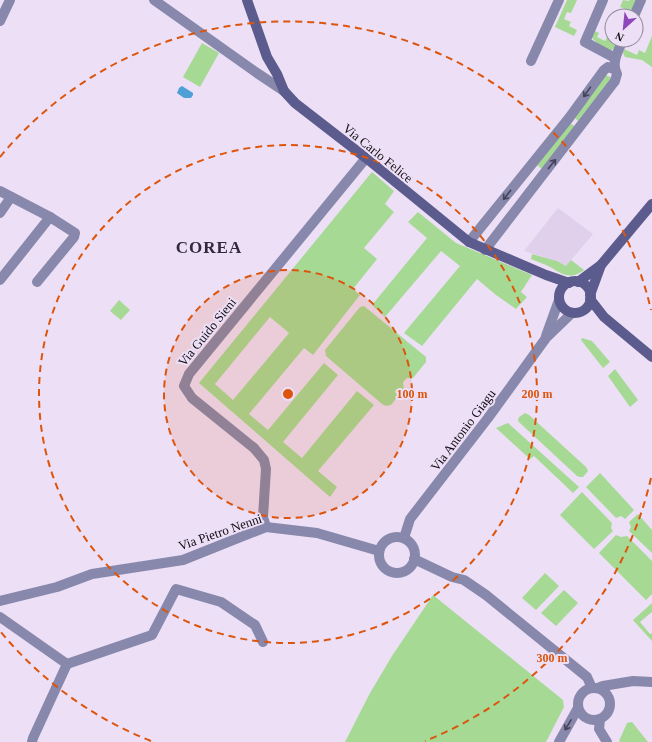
<svg xmlns="http://www.w3.org/2000/svg" width="652" height="742" viewBox="0 0 652 742" font-family="Georgia,serif">
	<rect width="100%" height="100%" fill="#ecdff6"/>
	<path fill="#e1d0ec" d="M558 208 593 234 566 266 557 261 524 251Z"/>
	<g fill="#a6da94" fill-rule="evenodd">
		<path d="M567 0H577L571 13 567 12 564 19 571 22 569 26 577 30 574 36 555 27Z"/>
		<path d="M623 0 629 1V0H637L630 16H623L626 9 620 7Z"/>
		<path d="M593 30 599 33 597 37 605 41 607 37 612 39V40H620C608 60 604 49 591 37Z"/>
		<path d="M652 36V67L642 60 625 57 623 53 624 49 637 55 639 50 645 53Z"/>
		<path d="M202 43 219 53 200 87 183 77Z"/>
		<path d="M606 75 612 78 578 121 574 117Z"/>
		<path d="M569 123 575 126 542 169 537 165Z"/>
		<path d="M372 172 394 191 385 204 394 212 364 248 377 259 353 289 360 295 313 355 304 348 249 414 268 430 324 363 338 375 283 442 302 458 357 391 374 405 318 471 337 487 330 497 199 383ZM270 317 289 333 233 400 215 384Z"/>
		<path d="M418 212 456 243 532 275 521 292 527 297 516 309 496 295 477 279 422 346 404 333 460 266 441 251 385 317 372 305 427 238 408 222Z"/>
		<path d="M532 254 557 261 566 266 571 260 584 270C568 282 561 272 546 265 541 263 536 261 531 259Z"/>
		<path d="M119 300 130 310 121 320 110 311Z"/>
		<path d="M364 306 426 357V362L413 378H407L403 382 404 389 391 405 386 406 382 404 326 356 325 350 360 307Z"/>
		<path d="M582 338 592 341 610 362 603 368 581 340Z"/>
		<path d="M615 369 638 400 630 407 608 376Z"/>
		<path d="M525 413 529 415 586 467 588 471 583 477H580L577 476 520 423 518 421 519 417Z"/>
		<path d="M508 423 579 487 573 493 534 456 530 459 496 428Z"/>
		<path d="M600 473 634 510 625 519 621 516 616 518 586 487Z"/>
		<path d="M582 492 612 523 611 528 613 531 594 549 560 515Z"/>
		<path d="M638 514 652 530V553L629 531 631 527 629 522Z"/>
		<path d="M616 535 621 537 627 536 652 561V594L646 600 599 553Z"/>
		<path d="M545 573 559 586 536 610 522 598Z"/>
		<path d="M564 590 578 603 556 626 541 613Z"/>
		<path d="M433 595 563 700 564 707 546 742H345L370 693 392 656Z"/>
		<path d="M652 603V612L640 622 650 634 652 633V641L633 620Z"/>
		<path d="M632 722 648 742H620L619 741 627 723Z"/>
	</g>
	<path fill="#4ea0d7" d="M182 86 193 93V95L191 98H184L177 93 179 88Z"/>
	<g fill="none" stroke-linecap="round" stroke-linejoin="round">
		<g stroke="#8788ab" stroke-width="10">
			<path d="M603 0 585 42 615 58"/>
			<path d="M634 16 641 0"/>
			<path d="M0 21 10 0"/>
			<path d="M531 61 559 0"/>
			<path d="M0 191 50 217 0 280"/>
			<path d="M0 213 11 197"/>
			<path d="M469 242 569 118 604 70 608 67 614 69"/>
			<path d="M485 250 615 81 617 74C611 63 618 51 623 40"/>
			<path d="M37 282 74 237 75 233 50 217"/>
			<path d="M546 336 559 300"/>
			<path d="M266 527 263 517 266 469 264 460 254 448 192 398 184 386 189 374 366 158"/>
			<circle cx="397" cy="555" r="18"/>
			<path d="M404 538 410 519 488 418 546 338 572 313"/>
			<path d="M414 559 452 577 464 580 486 595 587 677 592 688"/>
			<path d="M0 601 57 587 92 574 183 560 266 527 317 533 379 551"/>
			<path d="M0 617 67 664 33 738 32 742"/>
			<path d="M67 664 152 635 176 589 221 602 255 625 263 642"/>
			<circle cx="594" cy="704" r="16"/>
			<path d="M598 688 603 686 633 681 652 682"/>
			<path d="M600 719 599 729 607 742"/>
			<path d="M559 742 578 708"/>
		</g>
		<path stroke="#8788ab" stroke-width="10" d="M154 0 257 73 284 91"/>
		<g stroke="#5b5b8d" stroke-width="10">
			<path d="M247 0 267 57 277 74 284 91 295 103 366 158 469 242 546 275 569 283"/>
			<circle cx="575" cy="297" r="16"/>
			<path d="M578 282 601 265 652 204"/>
			<path d="M590 295 601 265"/>
			<path d="M590 299 604 317 652 357"/>
		</g>
	</g>
	<defs><path id="oneway-shaft" d="M-6 0H5M1.5-3L5.5 0L1.5 3" fill="none" stroke-width="1.6" stroke-linecap="round" stroke-linejoin="round"/></defs>
	<g stroke="#454357">
		<use href="#oneway-shaft" transform="translate(587 92) rotate(126)"/>
		<use href="#oneway-shaft" transform="translate(552 164) rotate(-52)"/>
		<use href="#oneway-shaft" transform="translate(507 195) rotate(128)"/>
		<use href="#oneway-shaft" transform="translate(568 725) rotate(121)"/>
	</g>
	<circle cx="288" cy="394" r="124" fill="#dd550c" fill-opacity=".12"/>
	<g fill="none" stroke="#dd550c" stroke-width="2" stroke-dasharray="7 5">
		<circle cx="288" cy="394" r="124"/>
		<circle cx="288" cy="394" r="249"/>
		<path d="M651 478A373 373 0 0 1 425 741M151 741A373 373 0 0 1 0 631M0 157A373 373 0 0 1 651 310"/>
	</g>
	<g text-anchor="middle" dominant-baseline="central" stroke-width="4" stroke-linejoin="round" paint-order="stroke">
		<g font-size="13" fill="#0f0b12" stroke="#ecdff6">
			<text transform="translate(378 153) rotate(39)">Via Carlo Felice</text>
			<text transform="translate(207 332) rotate(-51)">Via Guido Sieni</text>
			<text transform="translate(463 430) rotate(-53)">Via Antonio Giagu</text>
			<text transform="translate(220 532) rotate(-19)">Via Pietro Nenni</text>
		</g>
		<g font-size="17" font-weight="bold" letter-spacing="1" fill="#33293a" stroke="#ecdff6">
			<text x="209" y="247">COREA</text>
		</g>
	</g>
	<circle cx="288" cy="394" r="6" fill="#dd550c" stroke="#ecdff6" stroke-width="2"/>
	<g font-size="12" text-anchor="middle" font-weight="bold" fill="#dd550c" stroke="#ecdff6" stroke-width="4" stroke-linejoin="round" paint-order="stroke">
		<text x="412" y="398">100 m</text>
		<text x="537" y="398">200 m</text>
		<text x="552" y="662">300 m</text>
	</g>
	<g transform="translate(624 28) rotate(207)"><circle r="19" fill="#ecdff6" stroke="#948a9b"/>
	<path d="M0-3L7 15L0 10L-7 15Z" fill="#8e47ba"/>
	<text y="-6" font-size="11" font-weight="bold" text-anchor="middle" fill="#0f0b12">N</text>
	</g>
</svg>
